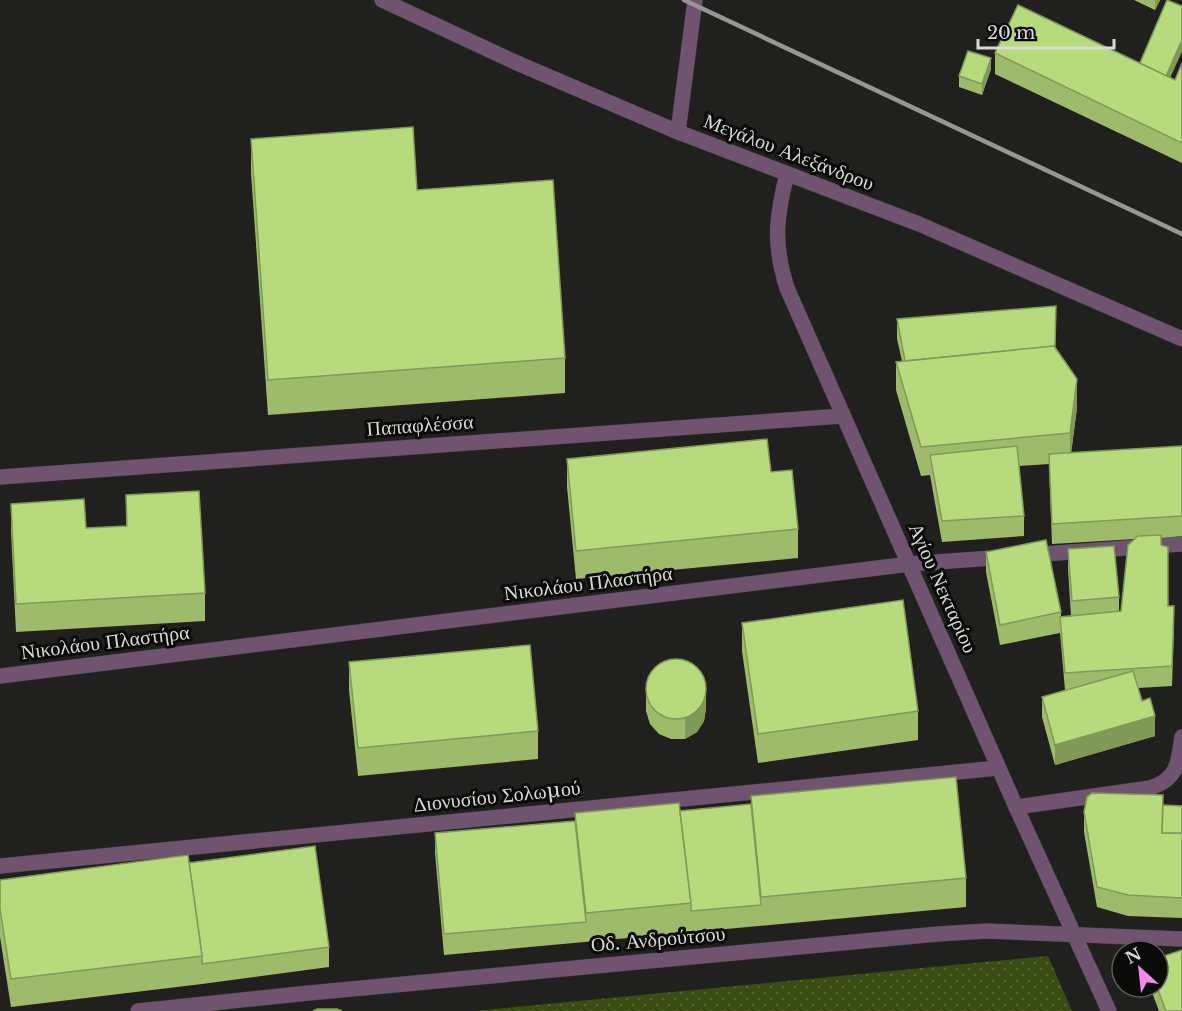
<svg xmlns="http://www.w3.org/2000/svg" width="1182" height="1011" viewBox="0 0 1182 1011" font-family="'Libre Baskerville',serif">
	<defs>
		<pattern id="grass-dots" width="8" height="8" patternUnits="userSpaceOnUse" patternTransform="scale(1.5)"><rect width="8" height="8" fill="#394c11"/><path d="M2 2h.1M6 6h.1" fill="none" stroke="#556533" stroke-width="1.8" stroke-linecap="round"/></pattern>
	</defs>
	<rect width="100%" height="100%" fill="#20211e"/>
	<path fill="url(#grass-dots)" d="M1048 956 1072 1011H474Z"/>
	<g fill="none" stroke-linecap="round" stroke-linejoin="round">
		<g stroke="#3a3b38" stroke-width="16">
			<g id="minor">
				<path d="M382 0 517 63 678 132 919 224 1182 339"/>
				<path d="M678 132 695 0"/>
				<path d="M787 174C776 218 773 244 787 288L1016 807 1109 1011"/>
				<path d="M0 477 842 416"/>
				<path d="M1029 555 1182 544"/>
				<path d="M0 676 910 564 1005 557"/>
				<path d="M1016 807 1150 788C1178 779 1178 763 1182 737"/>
				<path d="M0 866 998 768"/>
				<path d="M138 1011 309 993 938 934 986 931 1182 939"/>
			</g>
		</g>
		<use href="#minor" stroke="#70536f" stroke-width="15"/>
		<path stroke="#969795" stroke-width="4.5" d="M684 0 1182 234"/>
	</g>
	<g fill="#9dbb6b">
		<path d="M1134 0H1160L1155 10Z"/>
		<path d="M1182 6V51L1170 77 1175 80 1182 63V163L995 74V53L1140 63Z"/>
		<path d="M991 69 982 95 959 87V76Z"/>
		<path d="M251 139 417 190 565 358V393L268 415 251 173Z"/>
		<path d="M897 319 1055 347 1077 408 1071 453 1182 446V536L1161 538V545L1168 606 1174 626 1172 686 1138 688 1155 736 1055 765 1042 717V697L1065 690 1060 633 1000 645 986 572V552L1061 612V617L1071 616 1068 569V549L1119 597V612L1121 611 1135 539 1052 544 1049 464 1019 466 1024 516V536L942 542 930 475 921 476 896 390V362L902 361 897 339Z"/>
		<path d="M567 459 771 472 798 529V558L576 579 567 487Z"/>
		<path d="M126 495 205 593V621L16 632 11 532V504L86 528 126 526Z"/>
		<path d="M742 623 918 711V740L758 763 742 651Z"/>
		<path d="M349 662 538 731V759L358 776 349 690Z"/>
		<path d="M646 691 706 708 704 721 697 732 685 739H671L659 734 650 724 646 711Z"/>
		<path d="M751 796 966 878V907L444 955 435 853V833L575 821V813L680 811 751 804Z"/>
		<path d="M1163 805 1182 806V918L1128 916 1097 907 1084 832V812Z"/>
		<path d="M189 863 329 947V967L202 984 11 1007 0 937V880Z"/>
		<path d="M1150 987H1158L1182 1011H1159Z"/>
	</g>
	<g fill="#809957">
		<path d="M1155 0H1160L1155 10Z"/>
		<path d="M1182 40V51L1163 94V83Z"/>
		<path d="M991 58V69L982 95V84Z"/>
		<path d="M1077 379V408L1070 462V433Z"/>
		<path d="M706 687V708L704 721 697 732 685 739V719Z"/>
		<path d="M1155 716V736L1055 765V745Z"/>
	</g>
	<g fill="#b7da7c" stroke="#809957" stroke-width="1.5">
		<path d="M1167 0 1182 6V40L1166 76 1140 63Z"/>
		<path d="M1018 5 1175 80 1182 63V143L995 53Z"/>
		<path d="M968 51 991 58 982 84 959 76Z"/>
		<path d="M413 127 417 190 553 180 565 358 268 380 251 139Z"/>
		<path d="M1056 306 1055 346 905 361 897 319Z"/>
		<path d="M1054 346 1077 379 1070 433 921 447 896 362Z"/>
		<path d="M767 439 771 472 792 470 798 529 576 551 567 459Z"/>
		<path d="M1017 446 1024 516 942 521 930 455Z"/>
		<path d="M1182 446V516L1052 524 1049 454Z"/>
		<path d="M199 491 205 593 16 604 11 504 84 499 86 528 127 526 126 495Z"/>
		<path d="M1161 535V545L1168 547V606H1174L1172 666 1065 673 1060 617 1121 611 1128 545 1138 536Z"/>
		<path d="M1046 540 1061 612 1000 625 986 552Z"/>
		<path d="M1114 546 1119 597 1072 601 1068 549Z"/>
		<path d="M903 600 918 711 758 734 742 623Z"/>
		<path d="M530 645 538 731 358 748 349 662Z"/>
		<circle cx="676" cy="689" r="30"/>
		<path d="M1133 671 1142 701 1150 698 1155 716 1055 745 1042 697Z"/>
		<path d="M956 777 966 878 761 897 751 796Z"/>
		<path d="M1092 793 1163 795 1162 833H1182V898L1128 895 1097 887 1084 812 1087 797Z"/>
		<path d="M679 803 691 903 586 913 575 813Z"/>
		<path d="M751 804 761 905 691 911V903L680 811Z"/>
		<path d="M1163 805 1182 806V833H1162Z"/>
		<path d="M575 821 586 922 444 934 435 833Z"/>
		<path d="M315 846 329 947 202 964V956L189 863Z"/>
		<path d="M188 855 202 956 11 979 0 909V880Z"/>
		<path d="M1182 950V1011H1166L1157 987 1158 958Z"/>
		<path d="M317 1009H337L342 1011H313Z"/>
	</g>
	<g text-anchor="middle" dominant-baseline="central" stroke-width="6" stroke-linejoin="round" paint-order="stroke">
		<g font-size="20" fill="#d9dad8" stroke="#0a0a09">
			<text transform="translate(789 152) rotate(21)">Μεγάλου Αλεξάνδρου</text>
			<text transform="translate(420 425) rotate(-4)">Παπαφλέσσα</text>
			<text transform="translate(588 583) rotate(-7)">Νικολάου Πλαστήρα</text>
			<text transform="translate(943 588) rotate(66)">Αγίου Νεκταρίου</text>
			<text transform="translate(105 642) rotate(-7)">Νικολάου Πλαστήρα</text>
			<text transform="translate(497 796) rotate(-6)">Διονυσίου Σολωμού</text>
			<text transform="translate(658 939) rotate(-5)">Οδ. Ανδρούτσου</text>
		</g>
	</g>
	<g transform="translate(1140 969) rotate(333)"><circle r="28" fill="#0a0a09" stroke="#5d5d5c" stroke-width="1.5"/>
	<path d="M0-4.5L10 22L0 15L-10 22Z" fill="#f489f0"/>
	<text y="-9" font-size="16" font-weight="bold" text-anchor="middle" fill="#d9dad8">N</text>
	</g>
	<path d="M978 39v9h136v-9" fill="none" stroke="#d9dad8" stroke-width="3"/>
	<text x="987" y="39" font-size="18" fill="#d9dad8" stroke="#0a0a09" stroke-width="4.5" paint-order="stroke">20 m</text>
</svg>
